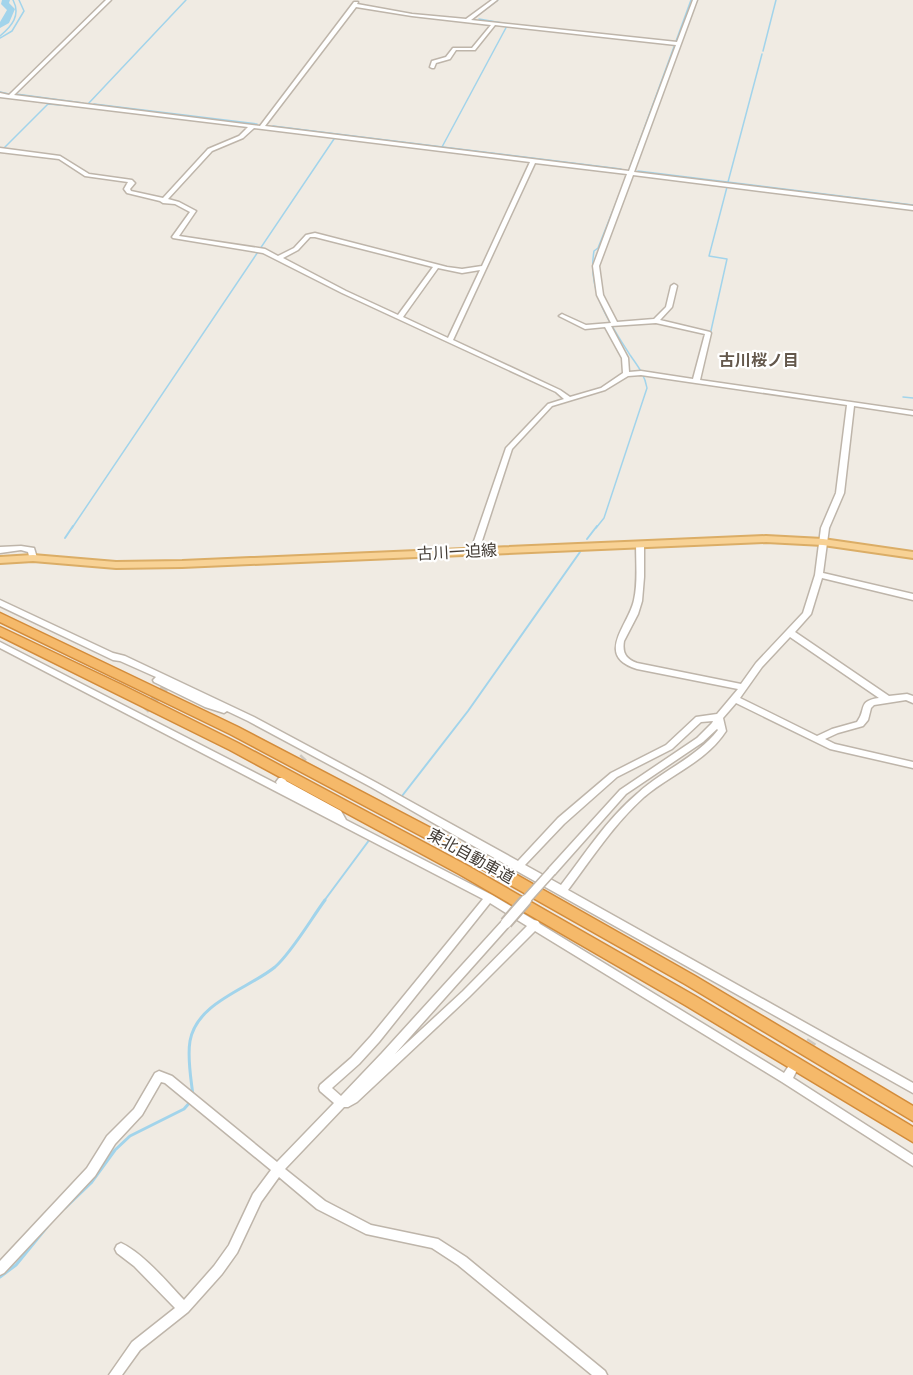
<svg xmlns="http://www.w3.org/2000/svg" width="913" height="1375" viewBox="0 0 913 1375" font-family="Roboto,'Noto Sans JP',sans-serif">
	<rect width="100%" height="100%" fill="#f0ebe3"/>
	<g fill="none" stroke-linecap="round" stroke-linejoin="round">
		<g stroke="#a2d4eb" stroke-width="1.5">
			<path d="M474 18 498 0"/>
			<path d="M0 36C12 26 21 15 13 0"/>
			<path d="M0 38 12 31 24 11 19 0"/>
			<path d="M763 51 776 0"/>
			<path d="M0 92 9 94"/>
			<path d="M16 94 83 103"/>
			<path d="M88 104 186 0"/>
			<path d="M94 104 257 124"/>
			<path d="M273 126 337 134"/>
			<path d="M337 134 621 169"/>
			<path d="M442 147 508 24 479 19"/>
			<path d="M3 149 48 104 84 107"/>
			<path d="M629 170 691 0"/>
			<path d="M638 171 913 205"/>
			<path d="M728 182 762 54"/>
			<path d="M708 344 727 259 709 256 727 187"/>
			<path d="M903 397 913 398"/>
			<path d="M72 528 334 139"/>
			<path d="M596 528 604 518 647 388C645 375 637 365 630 355 609 322 587 291 594 251L598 248 627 175"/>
		</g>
		<g stroke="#a2d4eb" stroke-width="2">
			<path d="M65 538 73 526"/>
			<path d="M587 539 597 526"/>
			<path d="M402 796 468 711 580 552"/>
			<path d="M324 901 370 839"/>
		</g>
		<g stroke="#a2d4eb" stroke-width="3">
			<path d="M193 1096C191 1078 187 1058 190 1041 197 1002 248 989 275 967 292 952 311 919 325 900"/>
			<path d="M65 1208 91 1183 115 1150 130 1136 184 1109 191 1101"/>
			<path d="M0 1277 16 1265 47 1227"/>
		</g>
		<path fill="#a2d4eb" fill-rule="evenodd" d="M2 0H10L9 3 15 9 9 23 0 28V22L7 10 1 4Z"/>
		<g stroke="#cdc8c0" stroke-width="8" stroke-dasharray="8 4.5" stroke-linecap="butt">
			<path d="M145 710 165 688"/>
			<path d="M285 777 304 757"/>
		</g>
		<path stroke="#cdc8c0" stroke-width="10" stroke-dasharray="10 5" stroke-linecap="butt" d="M794 1068 812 1041"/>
		<g stroke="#beb5aa" stroke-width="3">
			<g id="minor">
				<path d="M106 0H111L14 95 260 126 354 2H358L357 4 412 14 466 19 492 0H497L471 20 677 42 693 0H697L634 172 913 206V210L633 175 599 266 603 295 617 322 654 319 666 307 671 286 674 284 676 285 677 286 672 307 660 320 710 332 711 333 700 380 913 411V415L854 406 844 493 829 528 823 573 913 594V600L822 578 811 614 795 632 889 696 907 694 913 696V703L906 700 874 705 871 708 868 720 863 726 838 733 825 739 835 744 913 762V768L830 749 736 703 723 718 726 731C706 762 671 774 644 797 614 824 592 858 568 890L913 1083V1093L515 870 371 787 248 721 227 711 224 713 205 707 154 682 153 680 156 677 120 661 113 660 0 606V600L113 653 125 656 254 717 377 783 518 861 558 818 611 773 666 745 696 717 717 714 738 689 637 669C594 656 629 625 634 600 638 582 636 563 636 544L637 542H643L644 544V577L642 601 638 614 624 641C622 653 626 659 637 663L741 684 756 663 803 613 815 575 821 528 836 493 847 405 641 375 628 376 605 390 552 406 512 449 479 550 478 552H472L471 550 506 448 548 404 564 399 556 392 342 293 263 253 173 238 172 237 190 212 175 204 163 203 160 201 127 193 124 189 128 182 85 176 59 159 0 152V148L60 156 89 174 132 180 135 183 130 189 131 191 163 198 208 149 239 136 248 127 0 97V93L9 95ZM356 7 412 16 491 25 472 48H453L446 57 432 61 430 67 432 68H434L436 63 450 59 456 50H475L495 25 676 45 629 171 265 126ZM254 128 530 162 482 266 462 269 447 267 315 233 306 235 294 248 278 256 265 249 179 236 196 211 179 202 168 199 212 151 243 138ZM535 163 627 174 593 266 597 295 611 323 586 325 564 315 562 314 559 316 585 329 605 327 622 358 623 373 601 388 570 397 560 390 453 340ZM310 237H315L433 267 398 315 346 291 283 258 298 250ZM438 268 462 273 480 270 448 338 403 317ZM656 323 705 334 693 379 641 371 629 372 628 358 611 326ZM790 637 879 698C857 701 867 709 857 722L832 729 817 736 740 698 762 667ZM713 721 712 723 697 738 620 790 549 868 547 871 549 874 552 875 555 874 626 794 703 742 717 729 718 730C696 758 663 770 638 793 607 819 585 854 561 885L525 865 564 824 617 777 672 749 701 722Z"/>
				<path d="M21 546 34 548 37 558 36 560H30L28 552 21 550 0 553V547Z"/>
				<path d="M0 642 277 784 276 782 279 778H285L286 781 341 811 346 820 492 895 534 920 538 921 540 924 784 1073 788 1067 792 1065 796 1067 797 1070 793 1078 913 1155V1166L782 1082 535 931 469 997 357 1102 348 1107H344L285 1169 325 1201 371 1225 438 1239 466 1257 605 1371 607 1375H592L458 1265 432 1248 366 1234 317 1209 279 1177 261 1202 237 1253 222 1274 188 1312 140 1350 122 1375H109L132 1342 175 1308 134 1266 117 1253 115 1249 117 1245 121 1243C143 1253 167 1282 184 1300L214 1266 229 1245 253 1194 271 1170 165 1083 161 1082 142 1115 115 1144 95 1176 4 1273 0 1275V1261L87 1168 107 1136 134 1109 155 1073 159 1071 172 1076 277 1162 334 1103 320 1091 319 1088 320 1085 351 1058 371 1036 483 899 0 648ZM490 903 527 926 463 991 395 1054 509 926 511 923 509 920 506 919 503 920 382 1053 341 1096 332 1088 359 1064 379 1042Z"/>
			</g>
		</g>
		<g stroke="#dbad66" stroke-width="4">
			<path id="major" d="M766 536 823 539 913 552V558L823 545 766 542 182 567 116 568 33 561 0 563V557L33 555 116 562 182 561Z"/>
		</g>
		<g stroke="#d38c3b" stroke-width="3">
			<g id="highway">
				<path d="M0 613 238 727 469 848 695 976 913 1106V1121L685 984 459 856 230 734 0 622Z"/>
				<path d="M0 627 122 685 238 743 468 866 695 996 913 1127V1142L685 1005 459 874 230 750 0 636Z"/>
			</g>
		</g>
		<use href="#minor" fill="#fff" fill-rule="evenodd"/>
		<use href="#major" fill="#f8d295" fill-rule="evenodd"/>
		<use href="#highway" fill="#f5b96a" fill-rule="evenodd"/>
		<g stroke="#beb5aa" stroke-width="11" stroke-linecap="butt">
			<path id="minor-bridge-far1" d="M525 901 552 871"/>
		</g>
		<g stroke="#beb5aa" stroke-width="14" stroke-linecap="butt">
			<path id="minor-bridge" d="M506 923 526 900"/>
		</g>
		<use href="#minor-bridge-far1" stroke="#fff" stroke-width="8"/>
		<use href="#minor-bridge" stroke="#fff" stroke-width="10"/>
	</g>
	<g text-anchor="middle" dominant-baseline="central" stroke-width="4.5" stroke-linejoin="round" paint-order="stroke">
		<g font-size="16" font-weight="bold" fill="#64584c" stroke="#fff">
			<text x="759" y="360">古川桜ノ目</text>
		</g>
		<g font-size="16" fill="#423b34" stroke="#fff">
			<text transform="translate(457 552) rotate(-3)">古川一迫線</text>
			<text transform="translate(471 856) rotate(29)">東北自動車道</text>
		</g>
	</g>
</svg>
